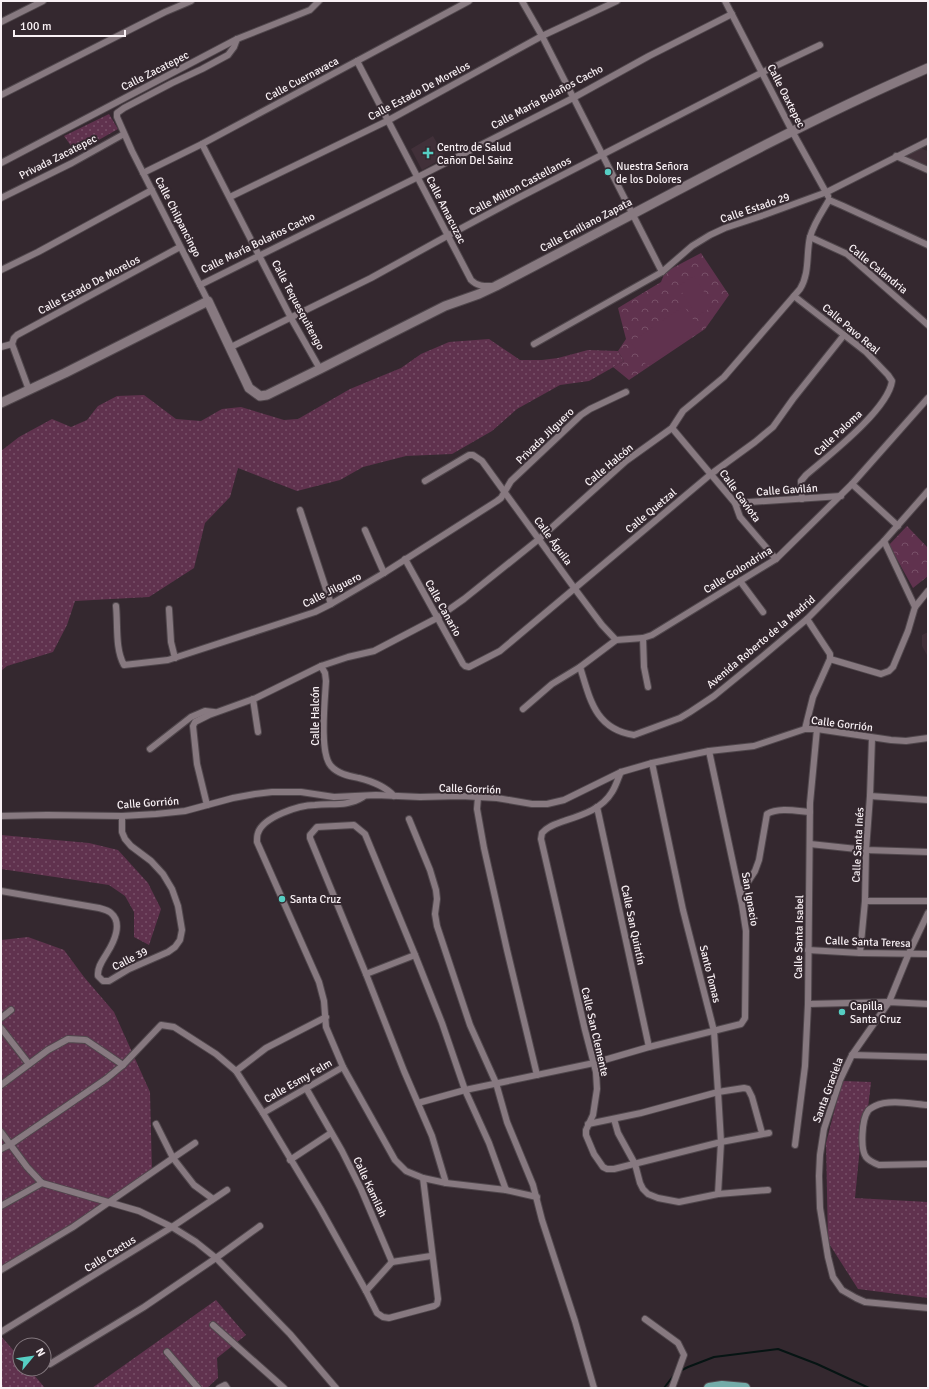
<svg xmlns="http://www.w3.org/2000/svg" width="929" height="1389" viewBox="0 0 929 1389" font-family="Signika,sans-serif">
	<defs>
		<pattern id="grass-dots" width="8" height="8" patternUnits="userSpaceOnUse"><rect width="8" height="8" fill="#60324e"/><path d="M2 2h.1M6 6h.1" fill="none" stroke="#785068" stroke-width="1.8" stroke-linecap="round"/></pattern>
		<pattern id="forest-crowns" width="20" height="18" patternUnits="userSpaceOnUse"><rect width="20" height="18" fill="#60324e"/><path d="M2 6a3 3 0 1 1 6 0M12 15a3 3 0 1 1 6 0" fill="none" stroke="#785068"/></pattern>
	</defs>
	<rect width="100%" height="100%" fill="#34282f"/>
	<g fill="#413039">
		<path d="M433 136 445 157 422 170 411 149Z"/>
		<path d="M919 148 928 151V168L895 156Z"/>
		<path d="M928 632V657L922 646V635Z"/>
	</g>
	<g fill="url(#grass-dots)">
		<path d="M109 114 118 129 76 153 64 136Z"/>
		<path d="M489 339 520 360H542L558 358 588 350 618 351 624 361 589 381 560 385 517 409 492 431 452 454 406 456 363 467 340 480 297 491 238 468 230 497 205 523 194 568 149 597 75 601 67 625 53 652 7 666 1 671V451L19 437 52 419 71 427 87 420 98 406 117 396 144 395 176 419 201 421 222 409 241 407 284 420 298 419 350 389 401 368 421 354 449 342Z"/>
		<path d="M1 835 89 843 118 850 148 883 161 909 149 945 134 937V912L125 896 109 885 1 869Z"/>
		<path d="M28 937 64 950 84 977 114 1012 150 1092 152 1171 131 1189 1 1274V940Z"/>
		<path d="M842 1081 871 1082 868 1108 863 1116 855 1198 928 1202V1298L858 1289 828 1242 826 1143Z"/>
		<path d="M216 1300 246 1335 217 1358 218 1378 207 1388H92Z"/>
		<path d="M1 1336 20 1358V1369H29L45 1388H1Z"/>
	</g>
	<g fill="url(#forest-crowns)">
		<path d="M701 253 729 295 705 329 629 380 613 367 624 361 618 351 626 339 618 308 661 282 665 272Z"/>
		<path d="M907 526 928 548V576L913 588 889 545Z"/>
	</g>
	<g fill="#60324e">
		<path d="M694 276 713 306 697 316 678 286Z"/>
		<path d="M684 306 700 330 647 366 631 342Z"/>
	</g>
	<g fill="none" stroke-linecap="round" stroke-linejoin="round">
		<g stroke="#061413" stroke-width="2">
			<path d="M680 1371 688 1367 714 1357 778 1349 817 1364 869 1388"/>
			<path d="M664 1388 674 1375"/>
		</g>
		<g stroke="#50474c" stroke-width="8">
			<g id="street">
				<path d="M522 1 542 36 662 272"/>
				<path d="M725 1 792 131 828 196"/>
				<path d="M1 22 43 1"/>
				<path d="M357 61 471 280C478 287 485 286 494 286"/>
				<path d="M1 95 165 12 191 1"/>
				<path d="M202 144 291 318 320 369"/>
				<path d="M896 156 928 170"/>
				<path d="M1 163 237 39 310 10 319 1"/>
				<path d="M143 173 202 144 469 1"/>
				<path d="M230 197 387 121 542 36 617 1"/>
				<path d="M1 198 72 163 124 134"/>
				<path d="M829 200 843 206 928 245"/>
				<path d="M810 237 847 254 928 325"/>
				<path d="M1 270 38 252 152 190"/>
				<path d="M200 285 418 177 573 98 649 56 732 14"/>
				<path d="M794 296 866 352 888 375 892 381C888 410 828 456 806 475L801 481 802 499"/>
				<path d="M208 301 132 151 117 117V113L124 108 172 83 202 69 228 55 234 47 237 39"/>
				<path d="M12 344 14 338 17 335 180 247"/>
				<path d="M12 344 29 390"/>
				<path d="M534 344 662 272 692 246 710 235 725 228 764 215 827 192 928 141"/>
				<path d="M1 347 12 344"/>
				<path d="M231 347 371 278 447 236 520 197 763 72 820 45"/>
				<path d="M672 428 735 503 740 517 776 559"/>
				<path d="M425 481 469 455H473L482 461 575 589 602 625 616 640"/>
				<path d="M852 484 898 526"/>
				<path d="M735 503 841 496"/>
				<path d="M300 510 331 604"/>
				<path d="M365 530 384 573"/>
				<path d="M884 541 915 607"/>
				<path d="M405 559 463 664 465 666 469 667 500 651 711 474 755 442 773 427 793 399 844 335"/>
				<path d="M740 581 763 612"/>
				<path d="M116 606C118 625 115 649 124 665L168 660 315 612 331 604 384 573 497 501 501 498 511 481 581 415 590 409 626 392"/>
				<path d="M169 609 171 642 175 658"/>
				<path d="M643 638 644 667 648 687"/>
				<path d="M830 659 881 674 889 671 893 667 908 631 915 607 928 591"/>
				<path d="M321 666 325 673 326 681C325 700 319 753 331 766 338 774 349 776 359 778 371 781 385 786 394 796"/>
				<path d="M580 667C590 699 595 729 634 735L680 718 690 712 714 696 763 656 807 619 884 541 928 491"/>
				<path d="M253 699 258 732"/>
				<path d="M523 709 552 684 580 667 616 640 643 638 652 635 776 559 852 484 928 398"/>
				<path d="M805 729 813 697 830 659V654L807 619"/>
				<path d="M150 749 191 717 205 711 214 712"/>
				<path d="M652 763 683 910 714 1031 718 1092 721 1142 718 1194"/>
				<path d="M621 772C618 778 616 786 612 792 602 809 582 815 564 821 556 824 548 826 542 833L541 839 585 1030 596 1072 597 1089 593 1115 586 1130V1135L594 1154 603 1167 607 1169H614L721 1142 769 1133"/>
				<path d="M870 796 928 800"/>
				<path d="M363 797C347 807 332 803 315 805 299 805 263 817 258 833 257 835 257 840 257 842L319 982 324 1001 326 1027 343 1067 395 1160 406 1171 423 1178 446 1183 506 1190 537 1197"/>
				<path d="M478 797 477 809 484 848 507 950 537 1075"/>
				<path d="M207 805 197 764 193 726 195 722 209 715 256 698 321 666 348 657 374 651 437 618 464 599 539 539 626 461 672 428 683 411 724 377 800 289C810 273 806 254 810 237 814 223 822 212 829 200"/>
				<path d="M597 807 649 1047"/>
				<path d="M1 816 47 815 122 816 156 814 185 811 233 798 255 794 272 792H301L334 797 376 795 420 797 461 796 497 798 532 804H547L564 800 621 772 652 763 709 751 754 746 805 729H817L891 740 906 741 928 738"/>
				<path d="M409 819 430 870 436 890 437 899 435 914 437 926 470 1025 496 1083 507 1122 533 1185 542 1220 575 1321 594 1388"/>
				<path d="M810 844 866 850 928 852"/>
				<path d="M1 891 99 908C103 909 108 910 111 913 123 923 114 942 107 953 103 960 97 967 98 976L103 981H109L129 969 168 952 175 947 180 940 182 930 178 906 172 889 163 874 151 861 131 846 125 839 122 832V816"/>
				<path d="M740 894 755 871 759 860 767 814C779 807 797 811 810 812"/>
				<path d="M865 901H928"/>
				<path d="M928 913 909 953 889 1002 852 1055 840 1080 824 1129 820 1155 819 1176 820 1208 828 1257 833 1277 842 1290 856 1298 865 1302 928 1308"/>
				<path d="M808 950 860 953 928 954"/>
				<path d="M860 953 865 901 866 850 870 796 872 738"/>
				<path d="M366 974 415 955"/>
				<path d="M808 1004 889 1002 928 1004"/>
				<path d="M1 1018 11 1010"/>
				<path d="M1 1028 29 1064"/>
				<path d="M852 1055 928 1057"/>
				<path d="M236 1071 266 1048 326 1017"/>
				<path d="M1 1085 48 1050 68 1039 86 1040 123 1065"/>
				<path d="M306 1088 342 1151 361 1189 392 1262"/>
				<path d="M418 1103 465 1090 594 1063 649 1047 741 1024 745 1018 746 931 742 905 709 751"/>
				<path d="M928 1105C913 1104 889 1099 875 1106 873 1107 869 1109 868 1111 862 1119 860 1149 866 1157 869 1161 874 1163 879 1165L928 1164"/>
				<path d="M263 1113 343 1067"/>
				<path d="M614 1119 618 1133 635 1164 640 1183 643 1189 648 1194 658 1198 679 1202 718 1194 768 1190"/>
				<path d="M588 1124 641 1113 718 1092 744 1088 748 1089 752 1097 762 1133"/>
				<path d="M1 1132 27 1167 42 1183 139 1211 172 1227 196 1242 216 1258 290 1334 336 1388"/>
				<path d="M195 1143 173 1158 194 1185 213 1199"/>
				<path d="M795 1145 805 1066 808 1004 810 803 817 729"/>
				<path d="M1 1149 11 1144 106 1079 123 1065 161 1025 174 1027 216 1054 236 1071 263 1113 320 1208 366 1291 377 1313 383 1317 389 1318 434 1306 437 1304 438 1299 423 1178"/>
				<path d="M290 1160 331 1133"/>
				<path d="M446 1183 432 1136 404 1071 366 974 310 838V835L317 827 354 825 365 834 415 955 442 1023 465 1090 489 1143 506 1190"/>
				<path d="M1 1206 42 1183"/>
				<path d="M392 1262 431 1256"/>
				<path d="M1 1270 73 1227 173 1158 156 1124"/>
				<path d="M366 1291 392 1262"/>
				<path d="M645 1319 678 1343 684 1355 672 1388"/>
				<path d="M213 1325 284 1388"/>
				<path d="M1 1332 172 1227 227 1190"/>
				<path d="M167 1352 198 1388"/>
				<path d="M50 1364 144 1307 216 1258 260 1226"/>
				<path d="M219 1388 225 1385 227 1388"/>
			</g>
		</g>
		<g stroke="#50474c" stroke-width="11">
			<path id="secondary" d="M1 403 65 373 208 301 249 388 260 396 267 395 320 369 445 306 479 294 496 286C639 212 780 132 928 68"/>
		</g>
		<g stroke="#50474c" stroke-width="12">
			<path id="primary" d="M709 1388 722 1386 745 1388"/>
		</g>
		<use href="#street" stroke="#877980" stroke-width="6"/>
		<use href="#secondary" stroke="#877980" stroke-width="9"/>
		<use href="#primary" stroke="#73aca9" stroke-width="10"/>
	</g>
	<g fill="#56cec3" stroke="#34282f" stroke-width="1.5">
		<path d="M426 147h4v4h4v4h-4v4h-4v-4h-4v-4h4z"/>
		<circle cx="608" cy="172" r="4"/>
		<circle cx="282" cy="899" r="4"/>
		<circle cx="842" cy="1012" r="4"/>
	</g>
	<g text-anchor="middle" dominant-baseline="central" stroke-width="4" stroke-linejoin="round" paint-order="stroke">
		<g font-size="11" fill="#f9f1f5" stroke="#34282f">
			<text transform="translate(155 71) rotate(-27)">Calle Zacatepec</text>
			<text transform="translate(302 79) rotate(-28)">Calle Cuernavaca</text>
			<text transform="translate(419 91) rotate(-28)">Calle Estado De Morelos</text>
			<text transform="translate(786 96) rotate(63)">Calle Oaxtepec</text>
			<text transform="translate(547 97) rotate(-28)">Calle María Bolaños Cacho</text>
			<text transform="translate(58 157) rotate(-27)">Privada Zacatepec</text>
			<text transform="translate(520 186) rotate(-28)">Calle Milton Castellanos</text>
			<text transform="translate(755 208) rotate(-19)">Calle Estado 29</text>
			<text transform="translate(446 210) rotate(63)">Calle Amacuzac</text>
			<text transform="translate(178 217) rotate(63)">Calle Chilpancingo</text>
			<text transform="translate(586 225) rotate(-28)">Calle Emiliano Zapata</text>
			<text transform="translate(258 243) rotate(-26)">Calle María Bolaños Cacho</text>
			<text transform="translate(878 269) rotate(39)">Calle Calandria</text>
			<text transform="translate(89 285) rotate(-28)">Calle Estado De Morelos</text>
			<text transform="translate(298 305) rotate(62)">Calle Tequesquitengo</text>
			<text transform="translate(851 329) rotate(40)">Calle Pavo Real</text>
			<text transform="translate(838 433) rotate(-43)">Calle Paloma</text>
			<text transform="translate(545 436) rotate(-44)">Privada Jilguero</text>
			<text transform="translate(609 465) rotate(-40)">Calle Halcón</text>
			<text transform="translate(787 490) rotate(-4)">Calle Gavilán</text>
			<text transform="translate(740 496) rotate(54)">Calle Gaviota</text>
			<text transform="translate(651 511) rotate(-40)">Calle Quetzal</text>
			<text transform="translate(553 541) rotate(54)">Calle Águila</text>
			<text transform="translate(738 570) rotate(-32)">Calle Golondrina</text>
			<text transform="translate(332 590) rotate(-27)">Calle Jilguero</text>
			<text transform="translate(443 608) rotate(61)">Calle Canario</text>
			<text transform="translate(761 642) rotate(-40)">Avenida Roberto de la Madrid</text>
			<text transform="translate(315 716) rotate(-90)">Calle Halcón</text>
			<text transform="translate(842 724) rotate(7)">Calle Gorrión</text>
			<text transform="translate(470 789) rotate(2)">Calle Gorrión</text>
			<text transform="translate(148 803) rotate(-4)">Calle Gorrión</text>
			<text transform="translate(858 845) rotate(-87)">Calle Santa Inés</text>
			<text transform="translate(750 899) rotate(80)">San Ignacio</text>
			<text transform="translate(633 925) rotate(78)">Calle San Quintín</text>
			<text transform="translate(799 937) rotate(-89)">Calle Santa Isabel</text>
			<text transform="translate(868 942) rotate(2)">Calle Santa Teresa</text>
			<text transform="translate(130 959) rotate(-27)">Calle 39</text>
			<text transform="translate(710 974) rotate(76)">Santo Tomas</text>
			<text transform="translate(595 1032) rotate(77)">Calle San Clemente</text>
			<text transform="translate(298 1081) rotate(-30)">Calle Esmy Felm</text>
			<text transform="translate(828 1090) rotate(-70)">Santa Graciela</text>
			<text transform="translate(370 1187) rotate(65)">Calle Kamilah</text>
			<text transform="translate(110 1254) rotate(-32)">Calle Cactus</text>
		</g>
		<g font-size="11" fill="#f9f1f5" stroke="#34282f" text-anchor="start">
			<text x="437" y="147">Centro de Salud<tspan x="437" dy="13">Cañon Del Sainz</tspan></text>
			<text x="616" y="166">Nuestra Señora<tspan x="616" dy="13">de los Dolores</tspan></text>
			<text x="290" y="899">Santa Cruz</text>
			<text x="850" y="1006">Capilla<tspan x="850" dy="13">Santa Cruz</tspan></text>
		</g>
	</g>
	<rect width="929" height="1389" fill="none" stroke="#f9f1f5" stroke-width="4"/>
	<g transform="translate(32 1357) rotate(61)"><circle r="19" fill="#34282f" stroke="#83787e"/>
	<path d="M0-3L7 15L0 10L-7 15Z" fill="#56cec3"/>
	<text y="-6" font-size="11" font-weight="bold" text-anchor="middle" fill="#f9f1f5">N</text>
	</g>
	<path d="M14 30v6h111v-6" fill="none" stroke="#f9f1f5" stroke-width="2"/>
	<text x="20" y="30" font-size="12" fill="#f9f1f5" stroke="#34282f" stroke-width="3" paint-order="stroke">100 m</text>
</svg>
